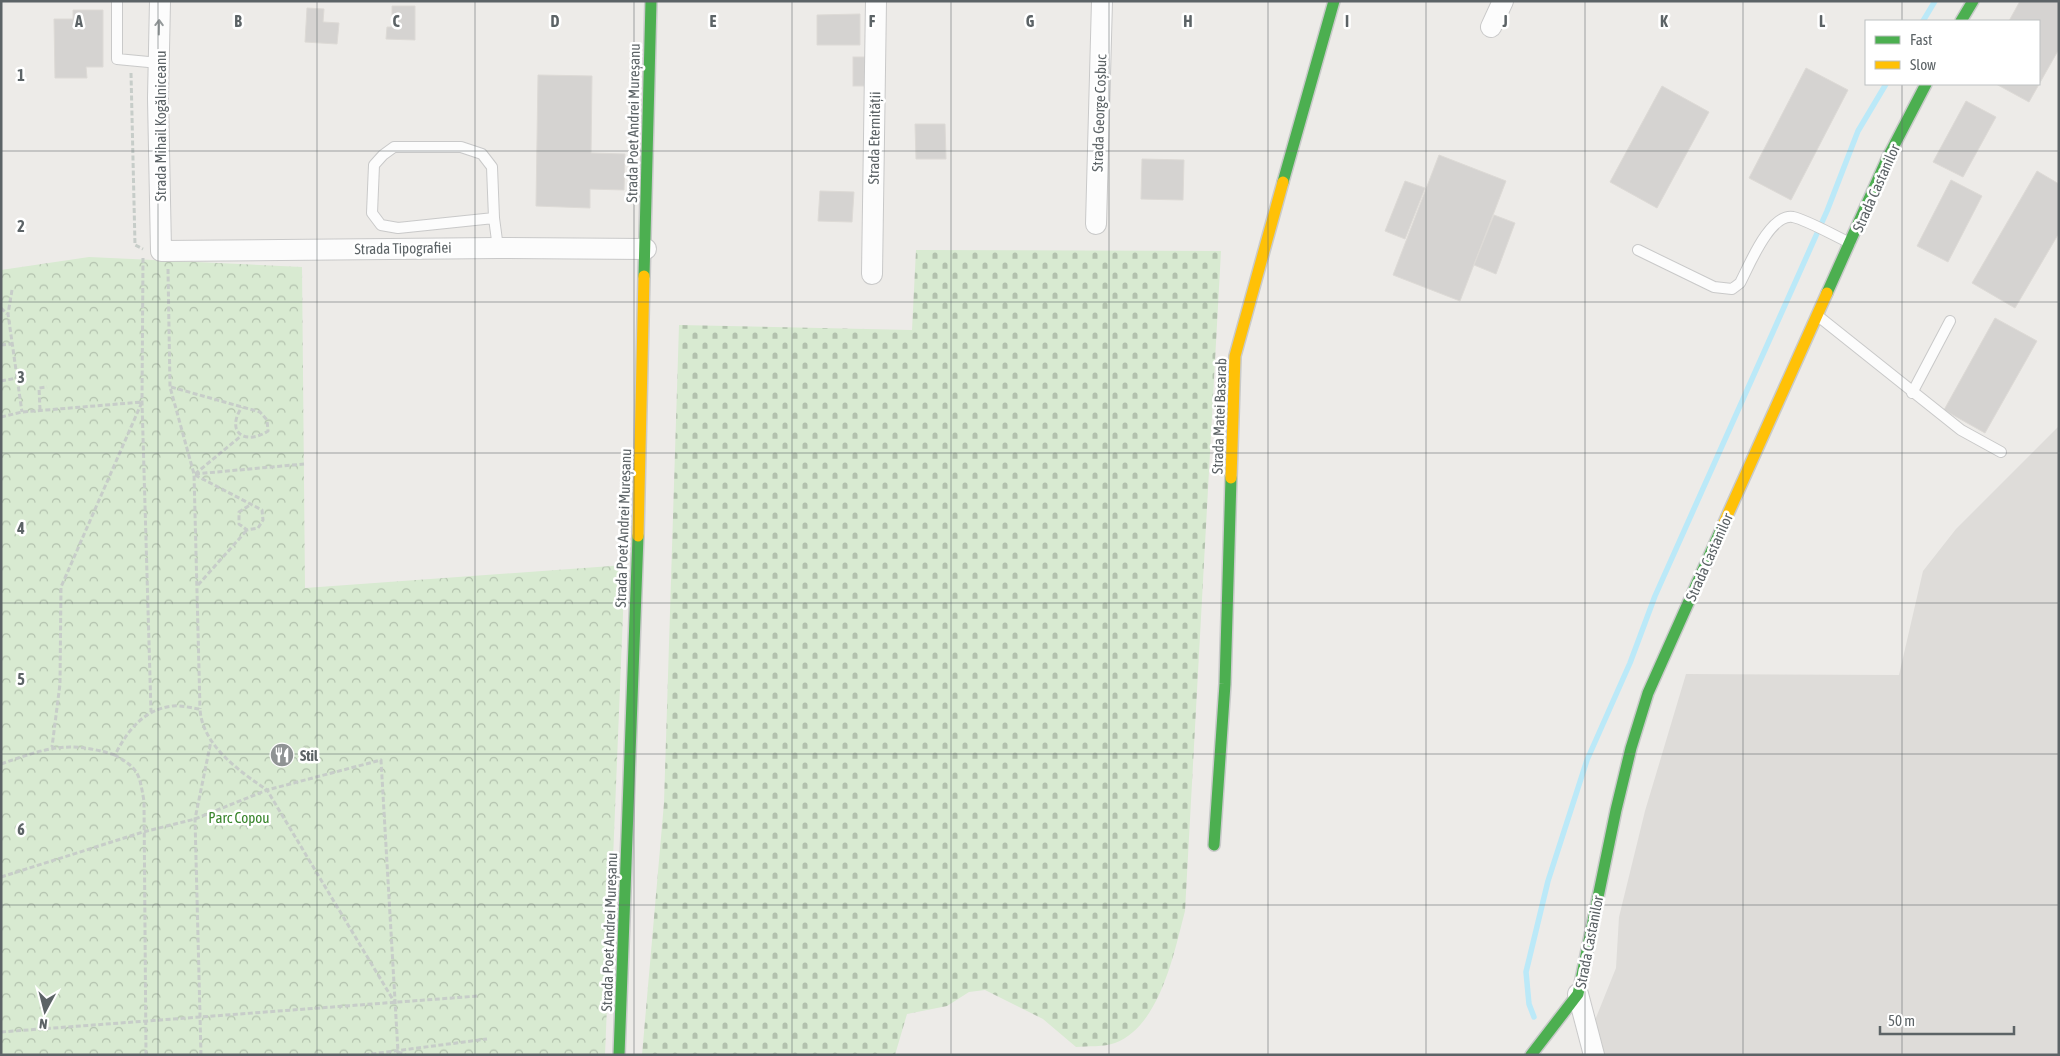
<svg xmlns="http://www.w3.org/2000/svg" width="2060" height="1056" viewBox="0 0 2060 1056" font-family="'Asap Condensed',sans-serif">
	<defs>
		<pattern id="forest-crowns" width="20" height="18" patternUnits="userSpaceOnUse" patternTransform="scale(1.25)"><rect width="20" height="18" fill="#d8ead1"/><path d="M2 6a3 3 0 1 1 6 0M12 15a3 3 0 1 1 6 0" fill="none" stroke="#b2c1ad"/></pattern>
		<pattern id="cemetery-stones" width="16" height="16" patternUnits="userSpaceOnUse" patternTransform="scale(1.25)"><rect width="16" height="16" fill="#d8ead1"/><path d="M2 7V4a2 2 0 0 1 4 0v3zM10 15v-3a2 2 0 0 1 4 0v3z" fill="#b2c1ad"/></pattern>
	</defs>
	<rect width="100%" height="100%" fill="#edebe8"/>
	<path fill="#dedcd9" d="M2059 426V1055H1581L1616 968 1619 917 1645 811 1686 674 1899 675 1923 571 1956 529Z"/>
	<path fill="url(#forest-crowns)" d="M89 257 302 267 305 588 625 565 605 1055H1V270Z"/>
	<path fill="url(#cemetery-stones)" d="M916 250 1221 251 1185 911C1174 953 1160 1026 1115 1043 1104 1047 1088 1046 1076 1047L1043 1019 985 990 969 992 947 1006 907 1014 895 1055H642L664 803 679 325 912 330Z"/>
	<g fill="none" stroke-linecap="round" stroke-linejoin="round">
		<g stroke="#bbe9f8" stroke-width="5.5">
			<path d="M1923 21 1935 1"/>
			<path d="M1534 1017 1529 1004 1526 972 1548 881 1587 760 1630 663 1655 596 1827 211 1858 131 1886 84"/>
		</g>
	</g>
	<g fill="#d5d3d1" stroke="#dddad6">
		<path d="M2020 1H2059V49L2029 102 1996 84H2039V21H2009Z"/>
		<path d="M392 6H415V40L386 39 387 27H392Z"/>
		<path d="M307 8 324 9 323 22 339 23 337 44 305 42Z"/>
		<path d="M73 10H103V67H86L87 78H55L54 19H73Z"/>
		<path d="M860 14V45H817V15Z"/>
		<rect x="853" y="57" width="14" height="29"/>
		<path d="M1806 68 1848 90 1791 200 1749 178Z"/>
		<path d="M538 75 592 76 591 153 625 154 624 190 590 189V208L536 206Z"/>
		<path d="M1662 86 1709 112 1657 208 1610 182Z"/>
		<path d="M1966 101 1996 117 1963 177 1933 162Z"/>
		<path d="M915 124H945L946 159H916Z"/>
		<path d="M1439 155 1506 181 1460 301 1393 275Z"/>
		<path d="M1142 159 1184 160 1183 200 1141 199Z"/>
		<path d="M2037 171 2059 184V233L2015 308 1972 283Z"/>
		<path d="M1951 180 1982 196 1948 262 1917 246Z"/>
		<path d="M1405 181 1425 188 1405 239 1385 231Z"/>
		<path d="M820 191 854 192 852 222 818 221Z"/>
		<path d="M1494 215 1515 223 1496 274 1474 265Z"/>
		<path d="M1995 318 2037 341 1985 433 1944 410Z"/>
	</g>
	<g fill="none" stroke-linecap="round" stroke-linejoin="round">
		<g stroke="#c9c9c9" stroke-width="12">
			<g id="lane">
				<path d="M117 1V59L159 63"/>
				<path d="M494 218 398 228 381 225 372 213 374 165 383 155 394 147H461L482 154 492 167 494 218 498 248"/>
				<path d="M1638 250 1714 287 1732 289 1740 283C1749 266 1770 213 1793 217 1807 220 1835 236 1850 243"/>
				<path d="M1818 316 1961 430 2001 452"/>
				<path d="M1912 393 1950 321"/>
			</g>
		</g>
		<g stroke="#c9c9c9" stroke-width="22">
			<g id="street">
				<path d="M160 1 158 98 161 251 498 248 646 249"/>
				<path d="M1491 27 1503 1"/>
				<path d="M1096 224 1102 1"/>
				<path d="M872 274 876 1"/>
				<path d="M1578 994 1594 1055"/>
			</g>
		</g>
		<g stroke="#c9caca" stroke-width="14">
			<g id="fast">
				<path d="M1961 21 1973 1"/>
				<path d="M1283 182 1334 1"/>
				<path d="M644 276 651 1"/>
				<path d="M1827 293 1887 159 1926 84"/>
				<path d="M1214 845 1225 684 1231 478"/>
				<path d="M619 1055 638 536"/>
				<path d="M1531 1055 1578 994 1616 810 1631 748 1648 693 1723 525"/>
			</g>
		</g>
		<g stroke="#c9caca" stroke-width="14">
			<g id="slow">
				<path d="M1231 478 1235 356 1283 182"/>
				<path d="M1723 525 1827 293"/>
				<path d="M638 536 644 276"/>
			</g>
		</g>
		<g stroke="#c7cdc9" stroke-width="3" stroke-dasharray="5 2.5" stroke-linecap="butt">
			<path d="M131 73 135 245 143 249"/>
			<path d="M143 258 142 402 151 712"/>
			<path d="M168 269 170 387 194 474 200 709"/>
			<path d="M12 290 8 314 22 412"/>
			<path d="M1 308 7 314"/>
			<path d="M1 345 12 344"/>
			<path d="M1 381 17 378"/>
			<path d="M171 387 260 412 267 420 268 431C245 446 225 432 242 407"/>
			<path d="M40 410 39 388 47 387"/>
			<path d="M1 417 22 412 142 402 61 587 60 684 52 747"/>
			<path d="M195 474 304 464"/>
			<path d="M195 474 241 436"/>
			<path d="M195 475 262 510 263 520 258 528 247 530 239 524V512L250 505"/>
			<path d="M198 585 247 530"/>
			<path d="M1 764C47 748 67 740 115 755"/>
			<path d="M1 877 143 832 195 819 267 790 381 760 398 1052 406 1055"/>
			<path d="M1 1032 478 996"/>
			<path d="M146 1055 144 801C139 773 139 769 115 755 127 731 144 709 173 706 181 705 191 708 200 709 202 745 239 771 267 790L395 1003"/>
			<path d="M201 1055 195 819 211 741"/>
			<path d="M364 1055 487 1039"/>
		</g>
		<use href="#lane" stroke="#fcfcfc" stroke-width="10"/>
		<use href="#street" stroke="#fcfcfc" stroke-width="20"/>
		<use href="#fast" stroke="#4caf50" stroke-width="11"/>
		<use href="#slow" stroke="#ffc107" stroke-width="11"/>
	</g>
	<defs><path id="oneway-shaft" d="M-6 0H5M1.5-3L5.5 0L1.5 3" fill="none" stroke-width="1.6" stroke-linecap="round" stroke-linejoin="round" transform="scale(1.25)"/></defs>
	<use stroke="#94999a" href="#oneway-shaft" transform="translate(159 27) rotate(-89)"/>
	<path fill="none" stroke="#5c6366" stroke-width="1" stroke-opacity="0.55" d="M158 1V1055M317 1V1055M475 1V1055M634 1V1055M792 1V1055M951 1V1055M1109 1V1055M1268 1V1055M1426 1V1055M1585 1V1055M1743 1V1055M1902 1V21M1902 84V1055M1 151H2059M1 302H2059M1 453H2059M1 603H2059M1 754H2059M1 905H2059"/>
	<defs>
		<g id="restaurant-disc" transform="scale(1.25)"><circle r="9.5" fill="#8f9394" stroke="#fff"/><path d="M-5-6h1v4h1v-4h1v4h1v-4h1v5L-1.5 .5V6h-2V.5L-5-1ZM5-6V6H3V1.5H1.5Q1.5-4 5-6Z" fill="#fff"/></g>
	</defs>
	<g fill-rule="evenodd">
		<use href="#restaurant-disc" x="282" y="755"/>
	</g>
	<g text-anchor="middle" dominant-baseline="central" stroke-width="5" stroke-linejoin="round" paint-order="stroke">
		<g font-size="15" fill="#5c6366" stroke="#fff">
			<text transform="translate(1099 113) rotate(-88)">Strada George Coșbuc</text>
			<text transform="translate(633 123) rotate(-89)">Strada Poet Andrei Mureșanu</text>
			<text transform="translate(160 126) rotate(-90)">Strada Mihail Kogălniceanu</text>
			<text transform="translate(874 138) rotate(-89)">Strada Eternității</text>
			<text transform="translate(1876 188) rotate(-66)">Strada Castanilor</text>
			<text transform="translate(403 248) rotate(-1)">Strada Tipografiei</text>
			<text transform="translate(1219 416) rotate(-88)">Strada Matei Basarab</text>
			<text transform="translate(623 528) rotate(-88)">Strada Poet Andrei Mureșanu</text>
			<text transform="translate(1709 557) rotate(-66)">Strada Castanilor</text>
			<text transform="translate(609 932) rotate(-88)">Strada Poet Andrei Mureșanu</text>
			<text transform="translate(1589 942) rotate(-79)">Strada Castanilor</text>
		</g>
		<g font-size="15" font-weight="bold" fill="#5c6366" stroke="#fff" text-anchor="start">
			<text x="300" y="755">Stil</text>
		</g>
		<g font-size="15" fill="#39852d" stroke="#fff">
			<text x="239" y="817">Parc Copou</text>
		</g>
	</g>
	<g font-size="16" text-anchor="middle" font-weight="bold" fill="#5c6366" stroke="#fff" stroke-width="5" stroke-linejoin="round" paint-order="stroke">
		<text x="79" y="27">A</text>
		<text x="238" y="27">B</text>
		<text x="396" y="27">C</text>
		<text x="555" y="27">D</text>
		<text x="713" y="27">E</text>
		<text x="872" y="27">F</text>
		<text x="1030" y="27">G</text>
		<text x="1188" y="27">H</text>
		<text x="1347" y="27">I</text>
		<text x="1505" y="27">J</text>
		<text x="1664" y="27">K</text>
		<text x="1822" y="27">L</text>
		<text x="21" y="81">1</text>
		<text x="21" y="232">2</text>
		<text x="21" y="383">3</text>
		<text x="21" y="534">4</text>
		<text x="21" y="685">5</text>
		<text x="21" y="835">6</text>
	</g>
	<rect width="2060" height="1056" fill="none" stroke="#5c6366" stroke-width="5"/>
	<rect x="1865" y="20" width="175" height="65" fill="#ffffff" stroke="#bec1c2"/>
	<rect x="1875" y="36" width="25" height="8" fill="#4caf50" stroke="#bec1c2"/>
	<text x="1910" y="45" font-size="15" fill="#5c6366">Fast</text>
	<rect x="1875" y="61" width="25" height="8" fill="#ffc107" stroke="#bec1c2"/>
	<text x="1910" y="70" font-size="15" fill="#5c6366">Slow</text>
	<g transform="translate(45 1011) rotate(187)" stroke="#ffffff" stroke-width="4" paint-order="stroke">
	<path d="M0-4L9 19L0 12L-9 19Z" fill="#5c6366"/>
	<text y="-8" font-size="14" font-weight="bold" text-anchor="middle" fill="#5c6366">N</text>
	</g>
	<path d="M1880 1026v8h134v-8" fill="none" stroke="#5c6366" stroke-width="2.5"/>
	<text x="1888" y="1026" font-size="15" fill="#5c6366" stroke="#ffffff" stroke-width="4" paint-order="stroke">50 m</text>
</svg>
